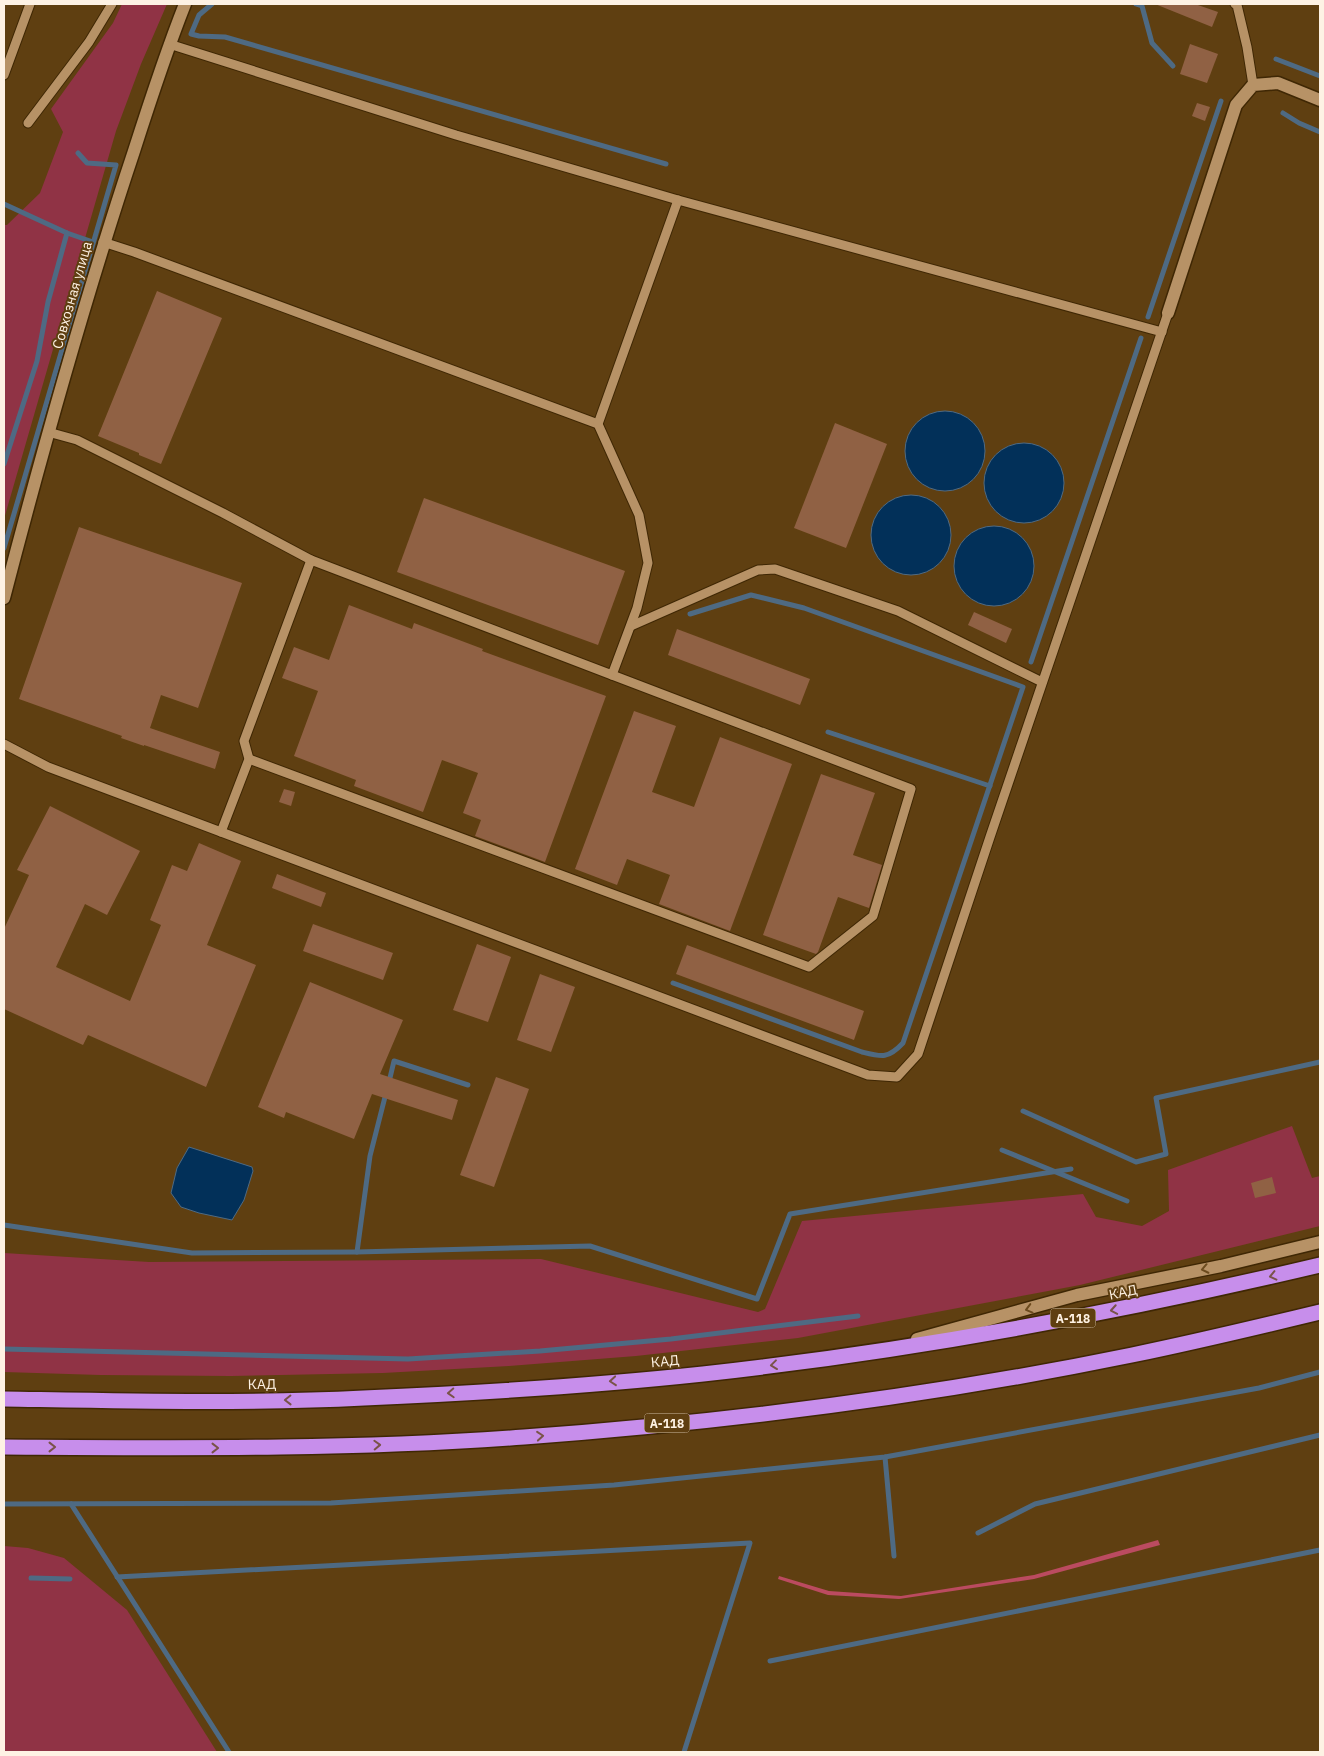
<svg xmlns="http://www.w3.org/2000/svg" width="1324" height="1756" viewBox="0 0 1324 1756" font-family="'IBM Plex Sans',sans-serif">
	<rect width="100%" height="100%" fill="#5f3f11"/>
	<g fill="#903345">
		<path d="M122 4H167L141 64 116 131 4 519V225H7L40 193 63 132 51 109 113 23Z"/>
		<path d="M1292 1126 1312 1178 1320 1176V1226L1080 1285 798 1338 636 1356 509 1366 383 1373 231 1376 100 1375 4 1372V1253L149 1262 541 1259 758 1312 765 1309 802 1221 1083 1194 1096 1217 1142 1226 1169 1211 1168 1170Z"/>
		<path d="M4 1546 28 1548 64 1558 127 1610 217 1752H4Z"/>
	</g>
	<path fill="#bb4b60" d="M1158 1540 1160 1545 1034 1579 899 1599 828 1595 778 1579 779 1576 829 1591 901 1596 1034 1575Z"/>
	<g fill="#023059" stroke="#4e6a83">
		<circle cx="945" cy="451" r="40"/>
		<circle cx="1024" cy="483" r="40"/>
		<circle cx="911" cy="535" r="40"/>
		<circle cx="994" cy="566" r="40"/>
		<path d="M189 1147 252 1167 253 1171 244 1200 232 1220 199 1213 181 1207 171 1193 177 1168Z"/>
	</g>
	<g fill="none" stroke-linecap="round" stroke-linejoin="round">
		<g stroke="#4e6a83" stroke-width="5">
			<path d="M212 4 199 15 191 34 199 36 225 37 666 164"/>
			<path d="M1136 4 1142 6 1152 43 1173 66"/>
			<path d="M1276 59 1320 76"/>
			<path d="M1283 113 1299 123 1320 132"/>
			<path d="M4 204 67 233 93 242"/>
			<path d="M1148 317 1221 101"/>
			<path d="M4 464 37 361 48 302 67 233"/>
			<path d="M4 548 116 165 87 163 78 153"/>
			<path d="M1031 662 1141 338"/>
			<path d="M828 732 990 786"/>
			<path d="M673 983 862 1052C882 1057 888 1059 903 1043L1023 687 804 608 751 595 690 614"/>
			<path d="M389 1082 394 1061 468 1085"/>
			<path d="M1023 1111 1136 1162 1166 1154 1156 1098 1320 1062"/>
			<path d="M1002 1150 1127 1201"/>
			<path d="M4 1225 192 1253 357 1252 590 1246 757 1299 790 1214 1071 1169"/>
			<path d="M357 1252 370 1156 386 1093"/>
			<path d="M4 1349 408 1359 540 1351 671 1339 858 1316"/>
			<path d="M885 1457 894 1556"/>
			<path d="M4 1504 331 1503 614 1485 885 1457 1259 1388 1320 1372"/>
			<path d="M71 1504 229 1752"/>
			<path d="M978 1533 1035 1504 1320 1435"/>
			<path d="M117 1577 750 1543 684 1752"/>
			<path d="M31 1578 70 1579"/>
			<path d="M770 1661 1320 1550"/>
		</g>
	</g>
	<g fill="#906144">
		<path d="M1155 4H1195L1218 12 1212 27Z"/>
		<path d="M1190 44 1218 54 1207 83 1180 74Z"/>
		<path d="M1197 103 1210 107 1205 121 1192 116Z"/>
		<path d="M157 291 222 318 161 464 139 455V453L98 436Z"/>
		<path d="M835 423 887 444 846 548 794 528Z"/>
		<path d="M424 498 625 571 598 645 397 572Z"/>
		<path d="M79 527 242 583 198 708 161 695 150 728 220 752 215 769 144 745V746L121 738 122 736 19 699Z"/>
		<path d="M349 605 412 629 414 623 483 649 482 651 606 696 545 862 475 836 481 820 463 813 478 773 442 760 423 812 354 786 356 780 294 756 318 691 282 678 294 647 329 660Z"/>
		<path d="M974 612 1012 629 1006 643 968 625Z"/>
		<path d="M677 629 810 679 800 705 668 655Z"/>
		<path d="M634 711 676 726 652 792 694 807 720 737 792 764 730 931 659 904 670 875 627 859 617 885 575 869Z"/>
		<path d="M821 774 875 793 853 855 882 865 869 908 838 897 818 952 816 954 763 935Z"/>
		<path d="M284 789 295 792 291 806 279 802Z"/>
		<path d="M50 806 140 851 107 915 85 904 56 967 130 1001 161 925 150 920 172 865 187 871 199 843 241 861 207 945 256 965 206 1087 88 1035 83 1045 4 1009V929L29 875 17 870Z"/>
		<path d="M277 874 326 893 321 907 272 888Z"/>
		<path d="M313 924 393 953 383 980 303 951Z"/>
		<path d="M477 944 511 957 488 1022 453 1010Z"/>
		<path d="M687 945 864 1011 854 1040 676 974Z"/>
		<path d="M540 974 575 987 551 1052 517 1040Z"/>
		<path d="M310 982 403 1020 380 1074 458 1100 452 1120 372 1094 354 1139 286 1112 284 1118 258 1107Z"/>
		<path d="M496 1077 529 1089 494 1187 460 1175Z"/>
		<path d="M1272 1177 1276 1193 1255 1198 1251 1183Z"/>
	</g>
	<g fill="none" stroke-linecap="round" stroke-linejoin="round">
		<g stroke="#3f2704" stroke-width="11">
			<g id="lane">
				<path d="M1235 4 1237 5 1247 47 1253 85"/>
				<path d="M169 44 456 135 678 200 1162 332"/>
				<path d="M4 75 30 4"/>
				<path d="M28 123 89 42 112 4"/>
				<path d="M103 242 134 252 598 424 639 515 648 563 637 608 612 675 311 560 244 741 249 759 221 832"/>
				<path d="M598 424 678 200"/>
				<path d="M48 432 77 440 223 513 311 560"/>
				<path d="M631 626 758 570 775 569 898 611 1042 682"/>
				<path d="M4 744 48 767 868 1075 897 1077 918 1054 990 837 1168 313"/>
				<path d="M249 759 809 967 873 916 911 789 612 675"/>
			</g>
		</g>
		<g stroke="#3f2704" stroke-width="15">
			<g id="street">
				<path d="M1168 313 1236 105 1253 85 1278 83 1320 100"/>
				<path d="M4 598C43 448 85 298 134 151 150 101 166 52 185 4"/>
				<path d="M917 1339 1077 1295 1221 1266 1320 1242"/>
			</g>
		</g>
		<g stroke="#3f2704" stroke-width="18">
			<g id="highway">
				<path d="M4 1399C124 1401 244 1404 364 1398 477 1393 591 1386 703 1374 911 1351 1117 1313 1320 1265"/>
				<path d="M4 1447C177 1448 351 1450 524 1437 727 1422 932 1396 1132 1355 1195 1342 1258 1327 1320 1312"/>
			</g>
		</g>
		<use href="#lane" stroke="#b79266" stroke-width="9"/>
		<use href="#street" stroke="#b79266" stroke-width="12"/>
		<use href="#highway" stroke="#c78eeb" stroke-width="15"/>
	</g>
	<defs><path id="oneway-chevron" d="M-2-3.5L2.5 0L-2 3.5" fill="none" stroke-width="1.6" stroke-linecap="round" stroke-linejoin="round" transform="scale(1.25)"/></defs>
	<g stroke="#6c4b1e">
		<use href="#oneway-chevron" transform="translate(1205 1269) rotate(168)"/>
		<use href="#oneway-chevron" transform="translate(1029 1309) rotate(165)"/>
	</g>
	<g stroke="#795348">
		<use href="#oneway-chevron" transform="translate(1273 1276) rotate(167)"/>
		<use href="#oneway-chevron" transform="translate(1114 1310) rotate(170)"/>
		<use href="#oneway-chevron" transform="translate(774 1365) rotate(173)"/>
		<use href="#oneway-chevron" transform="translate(613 1381) rotate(175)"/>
		<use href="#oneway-chevron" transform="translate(451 1393) rotate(177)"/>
		<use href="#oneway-chevron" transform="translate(288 1400) rotate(179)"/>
		<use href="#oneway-chevron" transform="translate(540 1436) rotate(-5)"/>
		<use href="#oneway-chevron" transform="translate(377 1445) rotate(-2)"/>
		<use href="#oneway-chevron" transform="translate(52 1447)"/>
		<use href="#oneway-chevron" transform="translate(215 1448)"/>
	</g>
	<g text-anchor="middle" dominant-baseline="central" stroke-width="4" stroke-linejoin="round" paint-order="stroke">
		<g fill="#5f3f11" stroke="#cebca5" stroke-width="1">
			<rect x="1050.5" y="1308.5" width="45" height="19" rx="4"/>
			<rect x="644.5" y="1413.5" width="45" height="19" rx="4"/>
		</g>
		<g font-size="12" font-weight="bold" fill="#fef2e4">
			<text x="1073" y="1318">А-118</text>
			<text x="667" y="1423">А-118</text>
		</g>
		<g font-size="14" fill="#fef2e4" stroke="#5f3f11">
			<text transform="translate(72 295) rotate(-74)">Совхозная улица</text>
			<text transform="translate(1123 1292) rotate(-11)">КАД</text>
			<text transform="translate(665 1361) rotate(-5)">КАД</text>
			<text transform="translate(262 1384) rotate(-1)">КАД</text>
		</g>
	</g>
	<rect width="1324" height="1756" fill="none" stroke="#fef2e4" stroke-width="10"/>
</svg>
